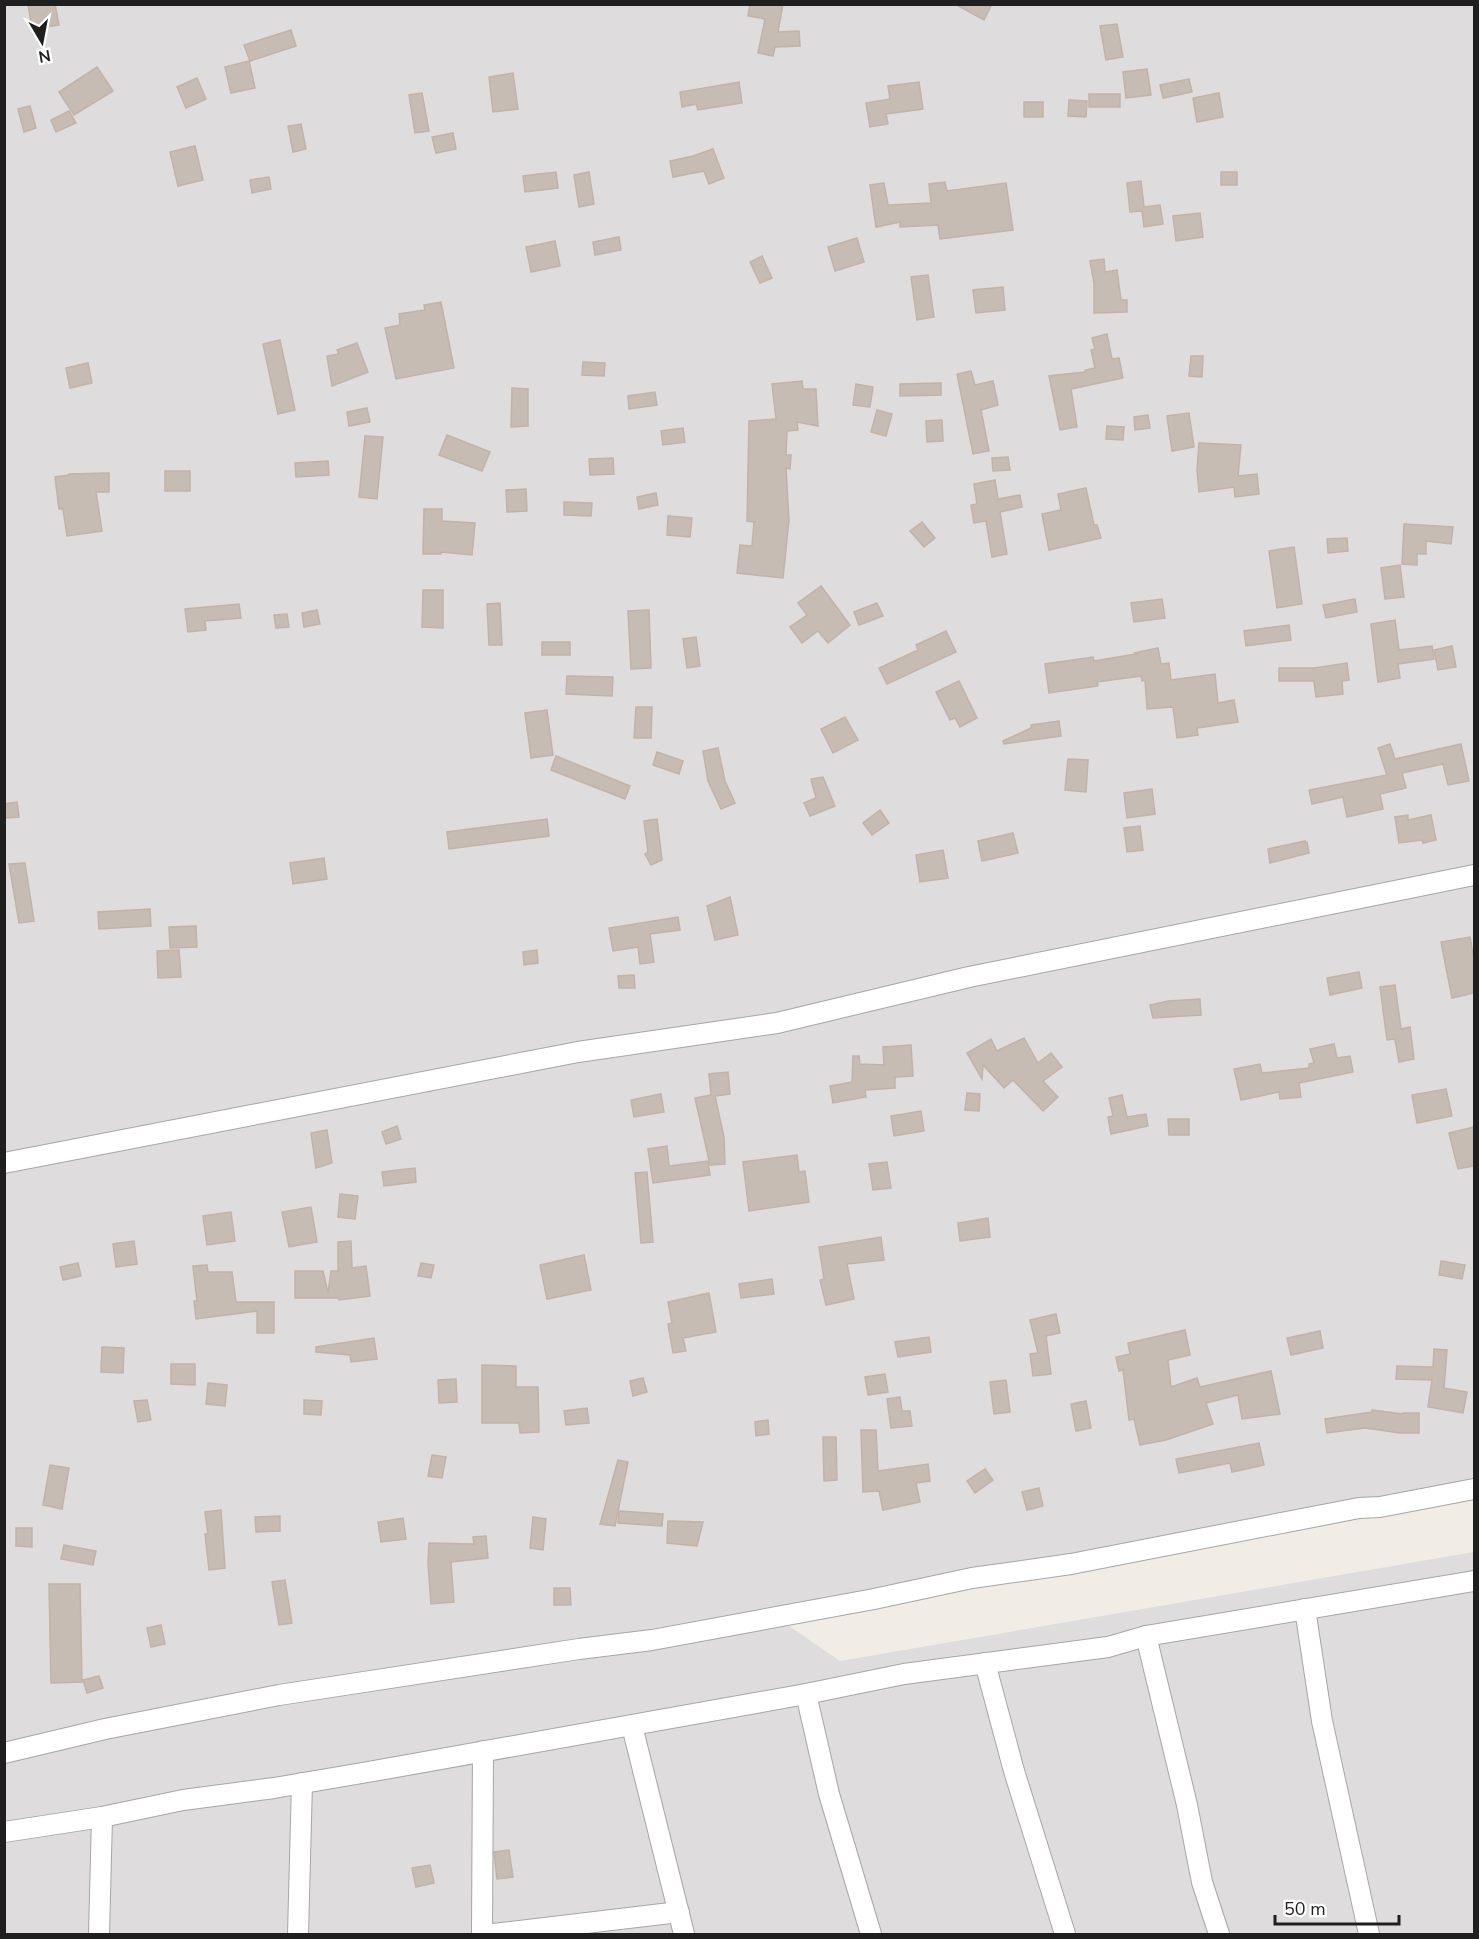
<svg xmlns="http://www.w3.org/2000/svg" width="1479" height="1939" viewBox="0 0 1479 1939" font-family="'Nunito Sans',sans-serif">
	<rect width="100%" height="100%" fill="#f1ede5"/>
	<g fill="#dedcdc">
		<path d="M5 5H1474V1482L5 1744Z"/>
		<path d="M1474 1552V1934H5V1755L776 1617 840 1661Z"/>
	</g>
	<g fill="#c6bcb4" stroke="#c3b2a7" stroke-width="1.5">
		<path d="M28 4H55L59 25 32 29Z"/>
		<path d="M750 4H783L778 32 799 31 800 46 775 47 773 56 758 53 765 19 748 16Z"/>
		<path d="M955 4H992L984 20Z"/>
		<path d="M1117 24 1123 57 1106 60 1100 26Z"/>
		<path d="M291 30 296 46 250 61 244 45Z"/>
		<path d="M249 61 255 88 231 93 225 67Z"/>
		<path d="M97 67 113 91 74 115 59 92Z"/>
		<path d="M1147 69 1151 95 1126 98 1123 72Z"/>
		<path d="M513 73 518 109 493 112 489 77Z"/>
		<path d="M197 78 206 99 186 108 177 87Z"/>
		<path d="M1189 79 1192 92 1163 98 1160 85Z"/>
		<path d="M739 82 742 103 698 110 696 104 682 107 680 92Z"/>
		<path d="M919 82 923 109 886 114 888 124 870 127 866 103 890 99 888 86Z"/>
		<path d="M422 93 429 131 415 133 409 95Z"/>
		<path d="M1219 93 1223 117 1197 122 1193 98Z"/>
		<rect x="1089" y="94" width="31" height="13"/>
		<path d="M1069 100 1087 101 1086 117 1068 116Z"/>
		<rect x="1024" y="102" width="19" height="15"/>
		<path d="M30 106 36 128 24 132 18 109Z"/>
		<path d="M69 111 76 123 56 132 51 120Z"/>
		<path d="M301 124 306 149 293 152 288 126Z"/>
		<path d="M453 133 456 149 436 153 432 137Z"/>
		<path d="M195 146 203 180 178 186 170 152Z"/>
		<path d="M713 149 724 178 709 184 704 171 673 177 670 161 693 156Z"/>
		<path d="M556 172 558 188 525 192 523 176Z"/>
		<path d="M589 172 594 204 579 207 574 175Z"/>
		<rect x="1221" y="172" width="16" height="13"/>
		<path d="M269 177 271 189 252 193 250 180Z"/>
		<path d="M1141 181 1144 207 1160 205 1163 224 1144 227 1142 211 1130 212 1127 183Z"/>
		<path d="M945 182 947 191 1006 183 1013 230 940 239 938 225 900 227V222L876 227 870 185 884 183 888 205 931 203 929 184Z"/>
		<path d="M1200 213 1203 237 1176 241 1173 216Z"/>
		<path d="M619 237 621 250 595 255 593 242Z"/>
		<path d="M857 238 864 262 835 271 828 247Z"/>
		<path d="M555 241 560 266 531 272 526 247Z"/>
		<path d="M762 256 772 278 760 283 750 262Z"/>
		<path d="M1104 259 1105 272 1117 270 1121 300H1127V312L1094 313V283L1090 261Z"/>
		<path d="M928 275 934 317 917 320 911 277Z"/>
		<path d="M1003 287 1005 310 976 313 973 290Z"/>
		<path d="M441 302 454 368 396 379 385 328 400 325 399 314 425 310 424 305Z"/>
		<path d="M1107 334 1112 359 1119 358 1123 378 1071 389 1077 427 1060 430 1049 376 1085 372V370L1095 368 1091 350 1095 349 1092 338Z"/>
		<path d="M280 340 295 410 278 414 263 344Z"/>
		<path d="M357 343 368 372 332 386 327 356 339 354 337 350Z"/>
		<path d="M1191 356H1203L1202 377 1189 376Z"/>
		<path d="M583 362 605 363 604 376 582 375Z"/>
		<path d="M88 363 92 383 70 388 66 368Z"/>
		<path d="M971 371 975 385 993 381 998 405 981 410 989 451 973 454 957 374Z"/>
		<path d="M802 381 803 389H816L818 426 797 422 798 430 787 431 786 455H791L790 469 786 468 789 520 783 578 737 573 740 545 752 546 754 522 747 521 749 421 776 419 772 384Z"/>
		<path d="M941 383V395L900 396V384Z"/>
		<path d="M856 384 873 387 870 407 853 405Z"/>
		<path d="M512 388 528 389V426L511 427Z"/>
		<path d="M655 392 657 405 629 409 628 396Z"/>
		<path d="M367 408 370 422 349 426 347 412Z"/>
		<path d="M877 410 892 414 886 436 871 432Z"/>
		<path d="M1189 413 1194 447 1172 451 1167 416Z"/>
		<path d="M1148 415 1150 428 1135 430 1134 417Z"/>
		<path d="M942 420 943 441 927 442 926 421Z"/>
		<path d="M1107 426 1124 427 1123 440 1106 439Z"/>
		<path d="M683 428 685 442 663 445 661 431Z"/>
		<path d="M447 435 490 452 482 471 439 455Z"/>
		<path d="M365 436 383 437 377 499 359 497Z"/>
		<path d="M1199 443 1241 445 1238 476 1257 474 1259 494 1235 497 1234 487 1199 492 1197 470Z"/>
		<path d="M1008 457 1010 470 993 471 992 458Z"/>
		<path d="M613 458 614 474 590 475 589 459Z"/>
		<path d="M328 461 329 475 296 477 295 463Z"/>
		<rect x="165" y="471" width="25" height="20"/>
		<path d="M109 473V492H96L102 531 67 536 63 509H59L55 477 69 475V474Z"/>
		<path d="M995 480 998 499 1020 495 1022 507 1000 512 1007 554 992 557 986 521 974 523 971 505 977 504 974 484Z"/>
		<path d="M1086 488 1094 525H1097L1101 538 1049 550 1042 514 1061 510 1058 494Z"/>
		<path d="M526 489 527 511 507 512 506 490Z"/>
		<path d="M656 493 658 505 639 509 637 497Z"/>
		<path d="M564 502 592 503 591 516 564 515Z"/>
		<path d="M424 509H442V521L475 523 472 555 441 552V554H423Z"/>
		<path d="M668 516 692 518 690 537 667 535Z"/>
		<path d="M922 522 935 538 924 547 910 531Z"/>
		<path d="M1404 524 1453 527 1451 544 1426 541V554H1417V565L1402 564Z"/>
		<path d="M1347 538 1348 551 1328 553 1327 539Z"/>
		<path d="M1294 547 1302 604 1277 608 1269 551Z"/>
		<path d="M1400 565 1404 597 1385 599 1381 568Z"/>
		<path d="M821 586 850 625 828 643 818 631 802 643 790 627 807 615 798 603Z"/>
		<path d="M423 590H443V628L422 627Z"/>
		<path d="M1162 599 1165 618 1134 622 1131 603Z"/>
		<path d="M1355 599 1357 612 1326 618 1323 605Z"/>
		<path d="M500 603 502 645H489L487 604Z"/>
		<path d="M877 603 883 616 859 625 854 612Z"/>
		<path d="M239 604 241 618 205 621 206 630 188 632 185 609Z"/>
		<path d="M317 610 320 624 304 627 302 613Z"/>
		<path d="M649 610 651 668 631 669 628 611Z"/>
		<path d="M287 614 289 627 276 628 274 615Z"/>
		<path d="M1395 620 1399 650 1432 646 1434 659 1398 664 1400 678 1378 682 1371 624Z"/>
		<path d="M1289 625 1291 640 1246 646 1244 631Z"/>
		<path d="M946 631 956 652 887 684 879 668 918 650 916 645Z"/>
		<path d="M696 637 700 666 687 668 683 639Z"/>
		<rect x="542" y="642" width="28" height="13"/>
		<path d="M1452 646 1456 667 1438 670 1434 650Z"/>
		<path d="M1158 648 1161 664 1169 663 1171 680 1215 674 1218 703 1234 700 1238 722 1197 728 1198 735 1177 738 1173 707 1147 709 1145 680 1142 681 1141 676 1097 682 1098 686 1049 693 1045 664 1093 657 1094 661 1136 654 1135 653Z"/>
		<path d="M1347 663 1349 680 1342 681 1343 694 1316 697 1314 681H1279V668H1314Z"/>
		<path d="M567 676 613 677 612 696 566 694Z"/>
		<path d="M959 681 977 718 960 727 955 718 950 720 936 692Z"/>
		<path d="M636 707H652L651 738H634Z"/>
		<path d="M547 710 553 755 531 758 525 713Z"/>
		<path d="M845 717 858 740 833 753 821 729Z"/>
		<path d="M1059 721 1061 736 1004 744 1003 741 1031 728V725Z"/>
		<path d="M1390 744 1395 759 1461 744 1469 781 1448 785 1443 764 1402 773 1406 788 1380 794 1383 809 1347 817 1343 797 1312 804 1309 790 1387 775 1378 748Z"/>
		<path d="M718 748 725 781 735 803 721 809 708 781 703 751Z"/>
		<path d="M657 752 683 761 679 774 653 765Z"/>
		<path d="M556 756 630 786 625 799 551 770Z"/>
		<path d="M1068 759 1088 760 1086 792 1065 790Z"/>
		<path d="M823 777 835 806 810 816 804 803 816 798 811 779Z"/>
		<path d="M1152 789 1155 814 1127 818 1124 793Z"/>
		<path d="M17 802 19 817 6 818 4 804Z"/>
		<path d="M880 810 889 823 872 835 863 823Z"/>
		<path d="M1408 815V820L1431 815 1436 840 1423 843 1422 840 1399 843 1395 817Z"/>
		<path d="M547 819 549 836 449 849 447 832Z"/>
		<path d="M657 819 662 860 651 865 645 854 648 852 644 821Z"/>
		<path d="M1140 826 1143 850 1127 852 1124 828Z"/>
		<path d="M1013 833 1018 853 982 861 978 841Z"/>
		<path d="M1305 841V843L1307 842 1309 853 1270 863 1268 849Z"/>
		<path d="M943 850 948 878 920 882 916 855Z"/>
		<path d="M324 858 327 879 293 884 290 863Z"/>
		<path d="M25 863 34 921 19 923 9 864Z"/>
		<path d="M730 897 738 935 715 940 707 906Z"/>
		<path d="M150 909 151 926 99 929 98 912Z"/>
		<path d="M678 917 680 930 650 934 654 962 640 964 638 947 613 951 609 928Z"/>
		<path d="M196 926 197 947 170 948 169 927Z"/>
		<path d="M1470 937 1474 960V993L1452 998 1441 942Z"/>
		<path d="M179 950 181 977 158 978 157 951Z"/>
		<path d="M537 950 538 963 524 965 523 952Z"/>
		<path d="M1359 972 1362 988 1330 995 1327 978Z"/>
		<path d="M634 975 635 988H619L618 976Z"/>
		<path d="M1395 985 1401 1029 1410 1027 1414 1059 1399 1062 1395 1039 1387 1040 1380 987Z"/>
		<path d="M1200 999 1201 1015 1153 1018 1150 1005 1168 1001Z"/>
		<path d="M1024 1038 1038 1063 1051 1053 1062 1067 1043 1081 1058 1097 1043 1111 1013 1080 1004 1088 983 1065 982 1079 967 1053 991 1039 997 1051Z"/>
		<path d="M1334 1044 1337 1058 1350 1056 1353 1072 1299 1083 1301 1097 1280 1099 1279 1092 1241 1100 1234 1069 1260 1064 1262 1073 1309 1068V1064L1314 1063 1310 1049Z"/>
		<path d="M911 1045 913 1076 895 1077V1088L865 1090 866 1097 833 1103 830 1086 852 1082 853 1056H859L860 1064 884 1065 883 1047Z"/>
		<path d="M728 1072 730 1094 715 1096 724 1137 725 1164 710 1165 695 1098 711 1095 709 1074Z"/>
		<path d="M1446 1089 1452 1116 1417 1123 1412 1095Z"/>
		<path d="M967 1093 980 1094 979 1111 965 1110Z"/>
		<path d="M661 1094 664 1112 634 1117 631 1100Z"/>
		<path d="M1122 1095 1127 1117 1146 1114 1148 1126 1111 1134 1108 1117 1113 1116 1109 1098Z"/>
		<path d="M921 1111 924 1131 894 1136 891 1116Z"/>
		<path d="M1168 1119H1189V1135H1169Z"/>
		<path d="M397 1126 401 1139 386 1144 382 1132Z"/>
		<path d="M1474 1127V1166L1458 1169 1449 1133Z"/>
		<path d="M327 1130 332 1163 316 1168 311 1133Z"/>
		<path d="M667 1146 669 1166 708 1161 710 1175 653 1183 648 1149Z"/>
		<path d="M797 1155 799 1172 805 1171 809 1202 749 1211 743 1162Z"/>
		<path d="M887 1162 891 1188 873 1190 869 1164Z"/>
		<path d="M415 1168 416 1182 384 1186 382 1172Z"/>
		<path d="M647 1172 653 1242 641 1243 635 1173Z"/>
		<path d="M340 1194 358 1196 355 1219 338 1217Z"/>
		<path d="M311 1207 317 1242 289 1247 282 1212Z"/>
		<path d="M231 1212 235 1241 207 1245 203 1216Z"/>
		<path d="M988 1218 990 1237 960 1241 958 1223Z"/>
		<path d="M881 1237 884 1260 847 1264 854 1299 826 1305 820 1280 824 1279 819 1247Z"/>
		<path d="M134 1241 137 1264 116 1267 113 1244Z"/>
		<path d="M351 1241 352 1268 366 1266 370 1296 339 1300V1298H295V1271H323L328 1293 331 1271H338V1242Z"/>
		<path d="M584 1255 591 1290 547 1299 540 1265Z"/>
		<path d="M1441 1261 1465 1265 1462 1279 1439 1275Z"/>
		<path d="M78 1263 81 1276 63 1280 60 1267Z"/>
		<path d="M421 1263 434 1265 431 1278 418 1276Z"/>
		<path d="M207 1265 208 1272H232L236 1302H274V1333H257V1311L196 1319 194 1301H197L193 1266Z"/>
		<path d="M772 1279 774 1294 741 1298 739 1284Z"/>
		<path d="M709 1293 716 1332 683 1338 686 1351 673 1353 668 1324 672 1323 668 1302Z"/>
		<path d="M1056 1314 1060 1333 1046 1336 1051 1374 1033 1376 1030 1354 1038 1353 1030 1320Z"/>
		<path d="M1185 1330 1190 1355 1168 1360 1171 1387 1197 1378 1200 1387 1271 1371 1280 1414 1242 1419 1238 1395 1206 1403 1213 1424 1166 1440 1140 1445 1134 1419 1129 1420 1123 1370 1119 1371 1116 1357 1130 1354 1128 1343Z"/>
		<path d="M1320 1331 1323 1348 1291 1355 1287 1338Z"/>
		<path d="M929 1337 931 1352 898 1357 895 1342Z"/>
		<path d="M374 1338 377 1359 351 1362 350 1355 316 1352V1347Z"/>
		<path d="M102 1347 124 1348 123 1373 101 1372Z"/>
		<path d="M1434 1349 1447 1350 1444 1388 1467 1392 1463 1413 1428 1407 1432 1380 1396 1379 1397 1366 1433 1367Z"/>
		<path d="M171 1364H195V1385L171 1384Z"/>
		<path d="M482 1365 516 1366V1387H538L539 1432 520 1433 519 1423H482Z"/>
		<path d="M885 1374 888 1392 868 1395 865 1377Z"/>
		<path d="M643 1378 647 1392 633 1396 630 1381Z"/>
		<path d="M456 1379 457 1402 439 1403 438 1380Z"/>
		<path d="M1006 1380 1010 1412 994 1414 990 1382Z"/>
		<path d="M208 1383 227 1385 225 1406 206 1404Z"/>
		<path d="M900 1397 902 1411H910L912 1426 891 1428 887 1399Z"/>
		<path d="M147 1400 151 1420 138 1422 134 1401Z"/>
		<path d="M304 1400 322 1401 321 1415 304 1414Z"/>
		<path d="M1086 1401 1091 1428 1076 1431 1071 1404Z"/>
		<path d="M587 1408 589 1423 566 1425 564 1411Z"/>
		<path d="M1372 1410 1403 1414V1413H1419V1433H1400L1365 1428 1327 1433 1325 1419 1372 1412Z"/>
		<path d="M768 1420 769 1434 756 1436 755 1422Z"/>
		<path d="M861 1430H876L878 1471 928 1464 930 1481 916 1483 920 1502 883 1510 879 1491 863 1492Z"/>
		<path d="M823 1437H836L837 1480 824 1481Z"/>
		<path d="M1259 1443 1264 1465 1232 1472 1230 1463 1179 1473 1176 1459Z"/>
		<path d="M432 1455 446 1457 442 1478 428 1476Z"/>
		<path d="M618 1460 628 1462 615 1526 600 1524Z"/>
		<path d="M50 1465 69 1468 62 1509 43 1505Z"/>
		<path d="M985 1469 993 1480 975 1493 967 1481Z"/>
		<path d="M1039 1488 1043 1506 1027 1510 1022 1492Z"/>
		<path d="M221 1510 225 1568 209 1570 205 1534H208L205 1512Z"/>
		<path d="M619 1511 663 1514 662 1526 618 1523Z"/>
		<path d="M280 1516V1531L256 1532 255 1517Z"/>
		<path d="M533 1517 546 1519 543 1550 530 1548Z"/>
		<path d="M403 1518 406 1539 381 1542 378 1522Z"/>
		<path d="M668 1521 703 1522 697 1546 667 1543Z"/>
		<path d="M16 1528H32V1547L16 1546Z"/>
		<path d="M486 1536 488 1558 451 1562 454 1602 431 1604 428 1563 429 1543 474 1544 473 1537Z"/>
		<path d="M64 1545 96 1551 93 1565 61 1559Z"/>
		<path d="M285 1580 292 1623 279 1625 272 1582Z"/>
		<path d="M49 1584H80L82 1682 51 1683Z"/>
		<path d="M554 1588H570L571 1605H554Z"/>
		<path d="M161 1625 165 1644 151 1647 147 1628Z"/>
		<path d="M99 1676 103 1688 87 1693 83 1680Z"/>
		<path d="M509 1850 513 1877 497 1879 494 1852Z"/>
		<path d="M430 1865 434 1883 416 1887 412 1868Z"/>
	</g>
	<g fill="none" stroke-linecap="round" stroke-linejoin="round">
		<g stroke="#a6a6a6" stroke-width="22">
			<g id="street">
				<path d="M4 1163 578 1052 777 1023 969 977 1474 875"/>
				<path d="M1305 1609 1322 1721 1369 1934"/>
				<path d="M1146 1636 1187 1805 1202 1882 1219 1934"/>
				<path d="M985 1663 1014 1771 1065 1934"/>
				<path d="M806 1694 829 1794 871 1934"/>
				<path d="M632 1726 684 1934"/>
				<path d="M4 1753 105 1729 279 1695 579 1649 652 1640 874 1599 972 1578 1071 1564 1359 1508 1380 1507 1474 1489"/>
				<path d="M4 1832 102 1817 183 1800 274 1788 368 1772 806 1694 904 1674 1108 1647 1146 1636 1474 1581"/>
				<path d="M99 1934 102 1817"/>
				<path d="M298 1934 302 1783"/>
				<path d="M482 1934 483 1751"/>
				<path d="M493 1934 679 1912"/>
			</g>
		</g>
		<use href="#street" stroke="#fff" stroke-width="20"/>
	</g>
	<rect width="1479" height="1939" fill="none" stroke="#1f1f1f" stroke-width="12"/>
	<g transform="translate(42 42) rotate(170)" stroke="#ffffff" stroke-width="4.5" paint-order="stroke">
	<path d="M0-4.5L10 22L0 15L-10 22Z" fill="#1f1f1f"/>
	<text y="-9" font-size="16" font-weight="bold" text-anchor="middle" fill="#1f1f1f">N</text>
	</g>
	<path d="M1275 1915v9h124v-9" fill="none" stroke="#1f1f1f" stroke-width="3"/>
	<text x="1284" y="1915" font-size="18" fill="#1f1f1f" stroke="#ffffff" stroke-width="4.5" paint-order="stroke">50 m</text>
</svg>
